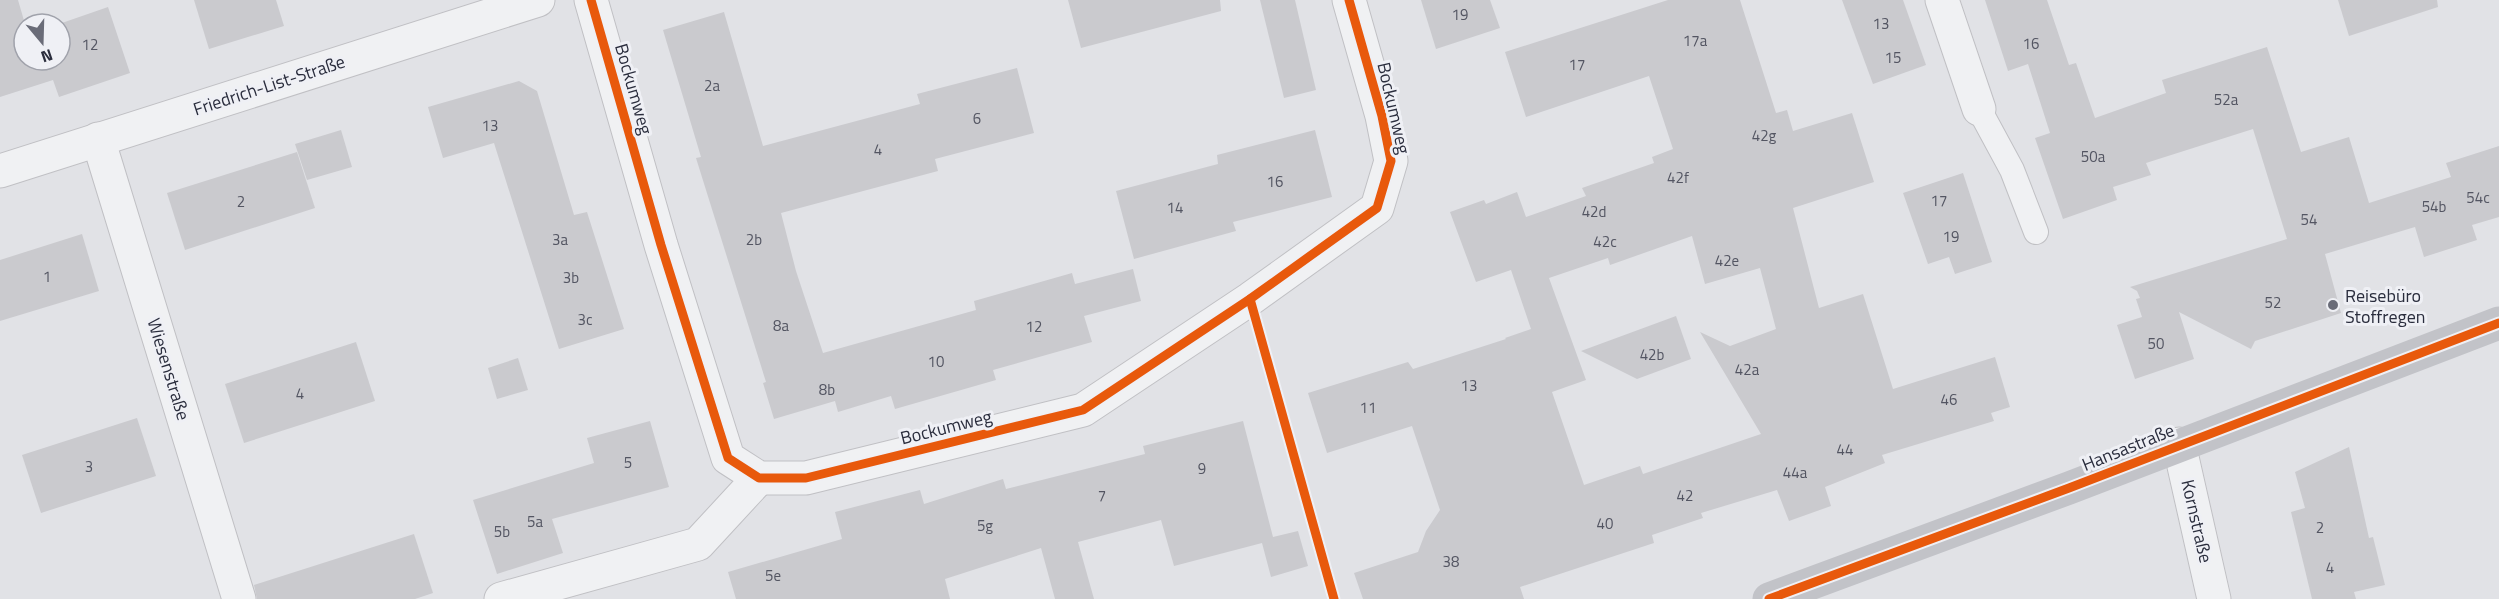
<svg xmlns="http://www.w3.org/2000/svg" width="2499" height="599" viewBox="0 0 2499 599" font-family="'Titillium Web',sans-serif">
	<rect width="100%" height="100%" fill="#e1e2e6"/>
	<g fill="#cacace" fill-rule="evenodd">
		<path d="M0 0H18L25 24 24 60H60L59 24 108 7 130 73 59 97 53 80 0 97Z"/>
		<path d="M194 0H276L284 26 209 49Z"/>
		<path d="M1068 0H1220L1221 11 1081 48Z"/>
		<path d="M1260 0H1295L1316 90 1284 98Z"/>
		<path d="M1421 0H1490L1500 28 1436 49Z"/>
		<path d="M1668 0H1740L1776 113 1787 110 1793 131 1852 113 1874 182 1793 208 1819 308 1863 294 1893 389 1995 357 2010 407 1991 413 1994 421 1882 455 1885 463 1825 487 1831 506 1789 521 1777 490 1701 513 1703 518 1652 535 1654 543 1520 587 1524 599H1363L1354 573 1418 552 1426 531 1440 510 1412 426 1327 453 1308 393 1408 362 1413 369 1506 339 1505 338 1531 329 1511 270 1476 282 1450 212 1484 200 1486 204 1517 192 1526 217 1586 196 1582 188 1654 163 1652 157 1673 149 1649 76 1526 117 1505 52ZM1692 236 1705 284 1760 268 1776 329 1730 346 1700 332 1761 434 1643 474 1640 466 1584 485 1552 392 1586 380 1549 278 1608 258 1610 265Z"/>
		<path d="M1842 0H1903L1926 65 1873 84Z"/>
		<path d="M1985 0H2047L2069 65 2076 63 2095 118 2166 93 2162 80 2267 47 2301 152 2349 137 2369 203 2451 177 2446 163 2499 146V217L2472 225 2477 240 2424 257 2415 227 2325 254 2341 313 2255 341 2251 349 2179 312 2194 359 2135 379 2117 325 2142 317 2136 299 2140 298 2137 291 2130 287 2287 239 2253 129 2146 163 2151 175 2113 187 2117 200 2063 219 2035 138 2050 133 2028 64 2008 71Z"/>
		<path d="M2338 0H2437L2438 7 2349 36Z"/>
		<path d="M724 12 763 146 920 104 917 94 1017 68 1034 133 935 159 938 171 781 213 796 271 823 353 976 310 974 301 1072 273 1075 284 1133 269 1141 301 1084 316 1092 342 993 370 996 380 895 409 891 396 838 412 835 401 774 419 763 383 766 382 696 158 701 157 663 30Z"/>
		<path d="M519 81 537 91 574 215 587 212 624 329 559 349 494 143 443 158 428 107Z"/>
		<path d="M341 130 352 167 307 180 295 144Z"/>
		<path d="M1315 130 1332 197 1233 222 1236 231 1134 259 1116 191 1218 164 1217 155Z"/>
		<path d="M297 152 315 208 185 250 167 193Z"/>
		<path d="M1963 173 1992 262 1955 274 1949 257 1928 264 1903 193Z"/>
		<path d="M82 234 99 291 0 321V260Z"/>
		<path d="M1676 316 1691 359 1637 379 1581 351Z"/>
		<path d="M356 342 375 401 244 443 225 384Z"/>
		<path d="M518 358 528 390 497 399 488 368Z"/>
		<path d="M137 418 156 476 41 513 22 455Z"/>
		<path d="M650 421 669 487 552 519 563 553 497 574 473 500 594 463 587 438Z"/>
		<path d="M1243 421 1273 537 1298 531 1308 566 1271 577 1262 543 1174 566 1161 520 1078 542 1094 599H1055L1041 548 945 579 950 599H736L728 572 842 539 835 512 920 490 924 504 1003 479 1006 489 1145 454 1143 446Z"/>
		<path d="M2349 447 2369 538 2373 537 2385 585 2354 592 2356 599H2312L2291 512 2305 508 2295 472Z"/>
		<path d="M414 534 433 593 415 599H257L254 585Z"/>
	</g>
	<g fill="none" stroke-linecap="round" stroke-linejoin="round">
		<g stroke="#c0c0c4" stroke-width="26">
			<path id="lane" d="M1979 109 2012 170 2036 232"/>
		</g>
		<g stroke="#c0c0c4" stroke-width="35">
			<g id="street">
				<path d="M591 0 661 245 728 458 759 478H806L1083 410 1250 299 1377 208 1391 161 1382 116 1349 0"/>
				<path d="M1942 0 1979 109"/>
				<path d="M98 139 239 599"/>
				<path d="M0 171 538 0"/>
				<path d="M2179 444 2214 599"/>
				<path d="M501 599 698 544 759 478"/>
			</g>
		</g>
		<use href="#lane" stroke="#f0f1f3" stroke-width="24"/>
		<use href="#street" stroke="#f0f1f3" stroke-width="33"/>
		<path stroke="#c2c3c8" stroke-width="33" d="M1769 599 2069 488 2499 323"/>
		<g stroke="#eff0f5" stroke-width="13">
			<g id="cycleway">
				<path d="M591 0 661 245 728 458 759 478H806L1083 410 1250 299 1377 208 1391 161 1382 116 1349 0"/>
				<path d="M1250 299 1334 599"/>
				<path d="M1769 599 2069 488 2499 323"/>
			</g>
		</g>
		<use href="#cycleway" stroke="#e8590c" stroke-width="9"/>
	</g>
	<circle fill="#6a6c78" stroke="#eff0f5" stroke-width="2" cx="2333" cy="305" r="6"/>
	<g text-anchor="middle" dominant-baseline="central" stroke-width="6" stroke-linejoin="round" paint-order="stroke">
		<g font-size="15" fill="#535562">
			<text x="1460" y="14">19</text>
			<text x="1881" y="23">13</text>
			<text x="1695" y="40">17a</text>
			<text x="2031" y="43">16</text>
			<text x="90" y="44">12</text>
			<text x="1893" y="57">15</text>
			<text x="1577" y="64">17</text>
			<text x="712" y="85">2a</text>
			<text x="2226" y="99">52a</text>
			<text x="977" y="118">6</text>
			<text x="490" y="125">13</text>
			<text x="1764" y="135">42g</text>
			<text x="878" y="149">4</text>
			<text x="2093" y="156">50a</text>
			<text x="1678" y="177">42f</text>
			<text x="1275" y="181">16</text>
			<text x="2478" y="197">54c</text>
			<text x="1939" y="200">17</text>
			<text x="241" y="201">2</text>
			<text x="2434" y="206">54b</text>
			<text x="1175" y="207">14</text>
			<text x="1594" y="211">42d</text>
			<text x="2309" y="219">54</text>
			<text x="1951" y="236">19</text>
			<text x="560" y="239">3a</text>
			<text x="754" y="239">2b</text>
			<text x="1605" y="241">42c</text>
			<text x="1727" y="260">42e</text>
			<text x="47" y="276">1</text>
			<text x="571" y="277">3b</text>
			<text x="2273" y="302">52</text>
			<text x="585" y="319">3c</text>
			<text x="781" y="325">8a</text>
			<text x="1034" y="326">12</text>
			<text x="2156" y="343">50</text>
			<text x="1652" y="354">42b</text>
			<text x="936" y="361">10</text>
			<text x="1747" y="369">42a</text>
			<text x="1469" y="385">13</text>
			<text x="827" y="389">8b</text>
			<text x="300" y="393">4</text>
			<text x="1949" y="399">46</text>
			<text x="1368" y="407">11</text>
			<text x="1845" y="449">44</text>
			<text x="628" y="462">5</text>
			<text x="89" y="466">3</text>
			<text x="1202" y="468">9</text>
			<text x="1795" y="472">44a</text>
			<text x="1102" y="495">7</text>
			<text x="1685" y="495">42</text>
			<text x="535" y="521">5a</text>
			<text x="1605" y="523">40</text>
			<text x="985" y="525">5g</text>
			<text x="2320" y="527">2</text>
			<text x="502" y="531">5b</text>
			<text x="1451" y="561">38</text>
			<text x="2330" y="567">4</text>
			<text x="773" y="575">5e</text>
		</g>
		<g font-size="18" fill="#2a2d3d" stroke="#eff0f5">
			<text transform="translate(269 85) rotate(-18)">Friedrich-List-Straße</text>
			<text transform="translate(634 89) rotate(74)">Bockumweg</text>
			<text transform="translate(1394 108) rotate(77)">Bockumweg</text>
			<text transform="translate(169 369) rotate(73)">Wiesenstraße</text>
			<text transform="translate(946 427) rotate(-14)">Bockumweg</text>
			<text transform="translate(2128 447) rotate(-22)">Hansastraße</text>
			<text transform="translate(2197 521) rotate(77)">Kornstraße</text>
		</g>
		<g font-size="18" fill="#2a2d3d" stroke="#eff0f5" text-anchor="start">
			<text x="2345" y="295">Reisebüro<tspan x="2345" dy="21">Stoffregen</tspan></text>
		</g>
	</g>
	<g transform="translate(42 42) rotate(161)"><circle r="28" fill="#eff0f5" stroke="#a0a2ab" stroke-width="1.5"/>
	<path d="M0-4.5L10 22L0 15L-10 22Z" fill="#6a6c78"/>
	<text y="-9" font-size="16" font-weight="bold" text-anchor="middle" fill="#2a2d3d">N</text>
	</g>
</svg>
